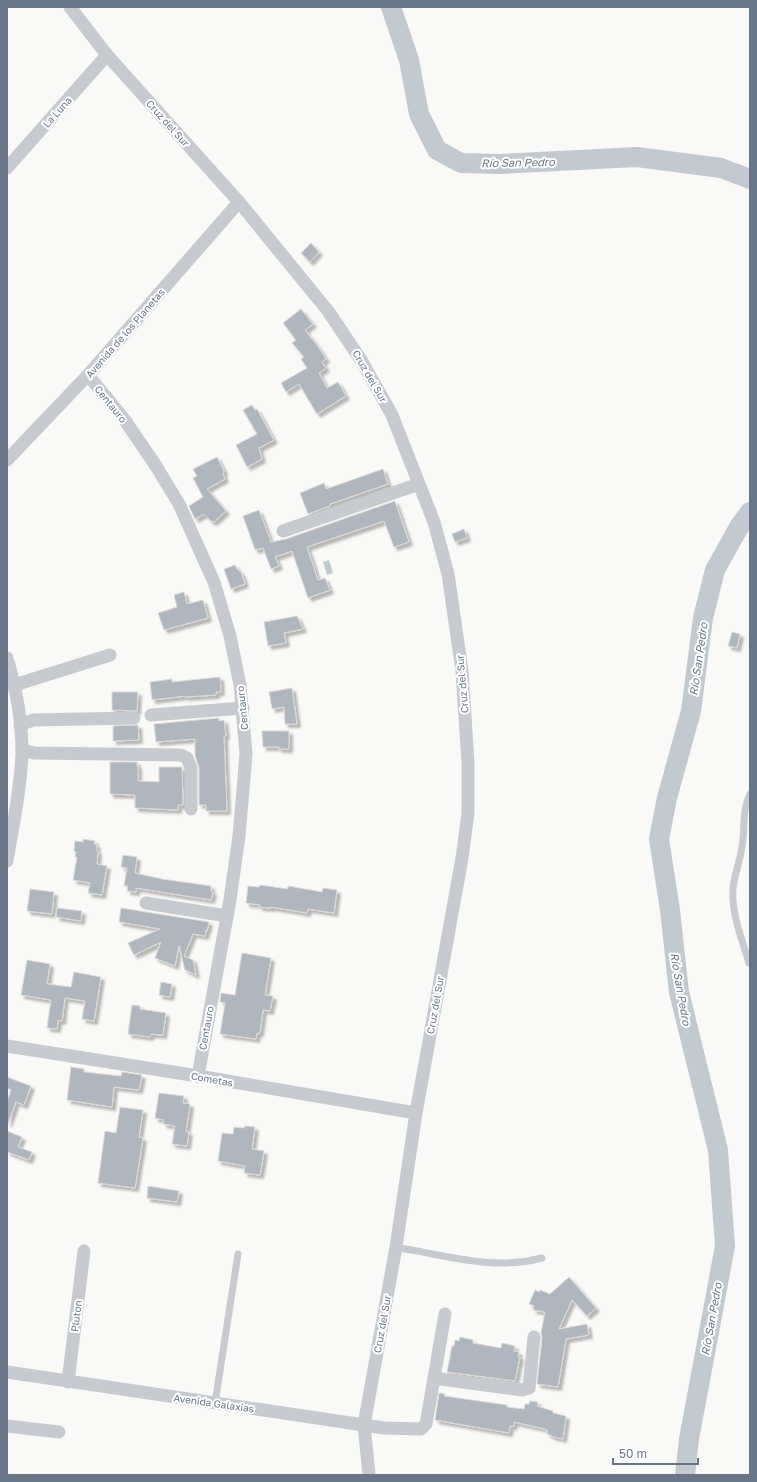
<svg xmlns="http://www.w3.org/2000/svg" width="757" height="1482" viewBox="0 0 757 1482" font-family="'Golos Text',sans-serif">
	<defs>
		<filter id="shadow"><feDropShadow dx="3.5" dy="3.5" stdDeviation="1" flood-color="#0004"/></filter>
	</defs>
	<rect width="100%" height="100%" fill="#f9f9f7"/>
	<path fill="#c2cad0" d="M329 560 333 573 327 575 323 562Z"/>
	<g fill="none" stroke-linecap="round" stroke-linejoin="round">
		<g stroke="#c2cad0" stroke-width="20">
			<path d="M391 7 409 60 419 114 437 150 461 163 500 164 637 157 721 168 750 179"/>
			<path d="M685 1475 689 1439 725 1246 718 1150 679 992 670 910 659 839 667 798 691 711 703 618 715 570 739 527 750 512"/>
		</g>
	</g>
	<g fill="#b0b6bd" stroke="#dbdbd9" filter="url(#shadow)">
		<path d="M311 243 319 252 310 262 301 253Z"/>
		<path d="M301 309 313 324 305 330 319 348 326 359 322 362 326 368 319 373 327 388 338 382 346 396 317 414 299 384 286 392 281 383 307 368 301 359 304 357 292 343 296 340 283 323Z"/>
		<path d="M252 405 255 410 257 409 274 440 259 448 262 459 247 467 236 445 257 434 243 410Z"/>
		<path d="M217 457 224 471 223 474 225 479 207 489 226 511 214 522 211 521 204 514 195 519 189 506 203 497 193 478 197 476 193 469Z"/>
		<path d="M383 469 388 484 330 504V506L308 514 300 493 324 483 326 489Z"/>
		<path d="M395 501 409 542 394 547 384 521 307 547 318 580 325 578 330 590 308 598 292 551 275 557 279 566 271 569 263 548 255 550 243 516 259 510 271 542 286 539Z"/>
		<path d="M464 529 467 538 455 542 452 534Z"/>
		<path d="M235 565 237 569 241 572 245 584 231 589 224 569Z"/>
		<path d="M184 592 187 604 203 600 208 618 164 630 158 613 177 607 174 595Z"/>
		<path d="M297 616 303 629 284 633 286 643 268 646 264 622Z"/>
		<path d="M732 632 740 634 737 648 728 646Z"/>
		<path d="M220 677 221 692H216V695L185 697V696L152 700 150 682 172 679V682Z"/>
		<path d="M292 688 297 724H285L284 707 272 709 269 692Z"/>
		<path d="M112 692H138L137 711 112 710Z"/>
		<path d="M219 718V721L224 720 226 736H224L227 811H206V805H199V768L195 755V739L156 742 154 724Z"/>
		<path d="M138 725 139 740 113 741V726Z"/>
		<path d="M262 731H289V749H279V747H263Z"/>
		<path d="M110 762H137V766H138V781L159 782V767H182L183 805H178V810L135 808V795L110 794Z"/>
		<path d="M83 839 95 841 94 844 97 845 96 850 98 851 97 864 107 866 102 895 88 893 90 883 73 880 77 857H75L76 852 74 851 75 841 83 842Z"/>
		<path d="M123 855 137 857 135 873 162 879 211 886V891L213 892 211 900 136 888V892L127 891 128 886H124L127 868 121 867Z"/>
		<path d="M260 885 288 889V886L322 892 323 888 337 890 334 913 308 909 307 913 271 907V908L259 907 260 905 246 903 248 886 259 887Z"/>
		<path d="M30 889 54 892 52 914 27 911Z"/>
		<path d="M57 908 82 911 81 921 56 917Z"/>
		<path d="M121 908 209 922 207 931 206 930 205 936 193 934 184 956 193 960 196 975 185 970 179 946 175 966 155 958 161 942 134 955 128 943 160 929 119 922Z"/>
		<path d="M242 953 271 958 265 995 273 996 270 1011 263 1010 260 1033H257L256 1039 220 1034 225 1003 220 1002 221 993 235 995Z"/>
		<path d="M27 960 50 964 47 984 71 987 74 972 101 977 94 1021 82 1019 85 1001 65 998 62 1021 58 1020 57 1029 47 1028 51 1000 21 995Z"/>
		<path d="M161 982 172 984 170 997 159 995Z"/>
		<path d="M132 1005 140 1006V1009L166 1013 163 1035 151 1034 150 1037 128 1034Z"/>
		<path d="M71 1067 84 1069V1072L121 1076 122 1072 142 1075 139 1090 114 1087 112 1107 67 1100Z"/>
		<path d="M7 1077 31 1086 24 1105 16 1102 8 1124 7 1101 11 1090 7 1088Z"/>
		<path d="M159 1093 184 1096 183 1103 190 1104 186 1132H189L187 1146 172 1144 175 1126 163 1124 164 1120 155 1118Z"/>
		<path d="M120 1107 143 1110 139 1137 143 1138 135 1188 98 1183 105 1131 116 1133Z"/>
		<path d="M245 1126 255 1127 252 1149 264 1151 260 1175 244 1173 245 1166 218 1161 222 1133 233 1134 234 1127 244 1128Z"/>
		<path d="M7 1131 22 1137 18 1147 32 1152 29 1160 7 1152Z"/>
		<path d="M148 1186 179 1191 177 1202 147 1198Z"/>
		<path d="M569 1277 596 1308 587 1316 572 1300 559 1329 587 1324 589 1335 566 1339 558 1387 537 1384 542 1338 541 1333 545 1312 533 1310 534 1306 529 1304 535 1290 539 1292 540 1290 550 1294Z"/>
		<path d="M460 1337 473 1340V1343L495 1347 501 1348 502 1343 515 1346 514 1351 519 1352 518 1356 520 1357 515 1381 447 1372 452 1346H454L455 1340 459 1341Z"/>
		<path d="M439 1393 445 1394 444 1396 507 1405V1407L524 1409 525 1404H529L530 1401 538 1402 537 1406 553 1411V1413L566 1416 563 1439 551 1436V1435L547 1434V1430L541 1428 514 1422V1426H510L509 1433 435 1420Z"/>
	</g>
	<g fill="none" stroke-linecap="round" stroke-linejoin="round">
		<g stroke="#c7cace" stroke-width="7">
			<path d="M749 963C742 939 731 913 733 888 735 871 742 856 743 839 745 821 742 812 750 794"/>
			<path d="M396 1247C408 1250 420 1251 432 1254 469 1261 504 1268 542 1258"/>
			<path d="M215 1403 238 1254"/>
		</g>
		<g stroke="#c7cace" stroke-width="13">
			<path d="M70 7 107 55 239 202 328 311 361 360 392 415 434 522 448 574 462 671 468 762V813L462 858 416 1113 396 1247 364 1425 369 1475"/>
			<path d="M7 168 107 55"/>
			<path d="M88 375 124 419 156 466 179 504 214 582 230 636 240 685 246 754 239 836 230 900 198 1076"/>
			<path d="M7 460 88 375 239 202"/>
			<path d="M283 531 419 484"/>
			<path d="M7 658C16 688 22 721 22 752 21 788 13 825 7 861"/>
			<path d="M14 687 21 683 110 655"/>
			<path d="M151 715 243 708"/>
			<path d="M20 725 33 720 134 718"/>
			<path d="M22 750 34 753 181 755 187 758 191 768V809"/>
			<path d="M146 903 227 916"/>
			<path d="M7 1046 198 1076 416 1113"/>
			<path d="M7 1372 384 1428 421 1429 426 1424 434 1378 522 1390 529 1388 534 1337"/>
			<path d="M434 1378 445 1314"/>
			<path d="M68 1382 84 1251"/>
			<path d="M7 1426 59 1432"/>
		</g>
	</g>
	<g text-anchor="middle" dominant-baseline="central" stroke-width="4" stroke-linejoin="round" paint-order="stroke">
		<g font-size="10" fill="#687688" stroke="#fff">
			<text transform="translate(57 112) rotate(-48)">La Luna</text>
			<text transform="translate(168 123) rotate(48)">Cruz del Sur</text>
			<text transform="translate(125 333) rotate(-49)">Avenida de los Planetas</text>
			<text transform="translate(370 376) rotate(60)">Cruz del Sur</text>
			<text transform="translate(111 404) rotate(51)">Centauro</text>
			<text transform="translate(462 684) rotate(-95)">Cruz del Sur</text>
			<text transform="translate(242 708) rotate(-96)">Centauro</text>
			<text transform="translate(435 1005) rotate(-80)">Cruz del Sur</text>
			<text transform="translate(206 1028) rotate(-80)">Centauro</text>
			<text transform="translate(212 1079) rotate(10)">Cometas</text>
			<text transform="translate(76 1316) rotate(-83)">Pluton</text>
			<text transform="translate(382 1324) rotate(-80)">Cruz del Sur</text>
			<text transform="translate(214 1403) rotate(8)">Avenida Galaxias</text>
		</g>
		<g font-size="11" font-style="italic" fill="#647783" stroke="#fff">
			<text transform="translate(518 162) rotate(-1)">Río San Pedro</text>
			<text transform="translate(698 659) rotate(-82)">Río San Pedro</text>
			<text transform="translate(681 989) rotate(80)">Río San Pedro</text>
			<text transform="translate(711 1319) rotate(-80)">Río San Pedro</text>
		</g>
	</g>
	<rect width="757" height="1482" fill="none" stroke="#687688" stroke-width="16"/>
	<path d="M613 1458v6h85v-6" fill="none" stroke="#687688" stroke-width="2"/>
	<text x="619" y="1458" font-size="12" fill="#687688" stroke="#ffffff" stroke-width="3" paint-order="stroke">50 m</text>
</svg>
